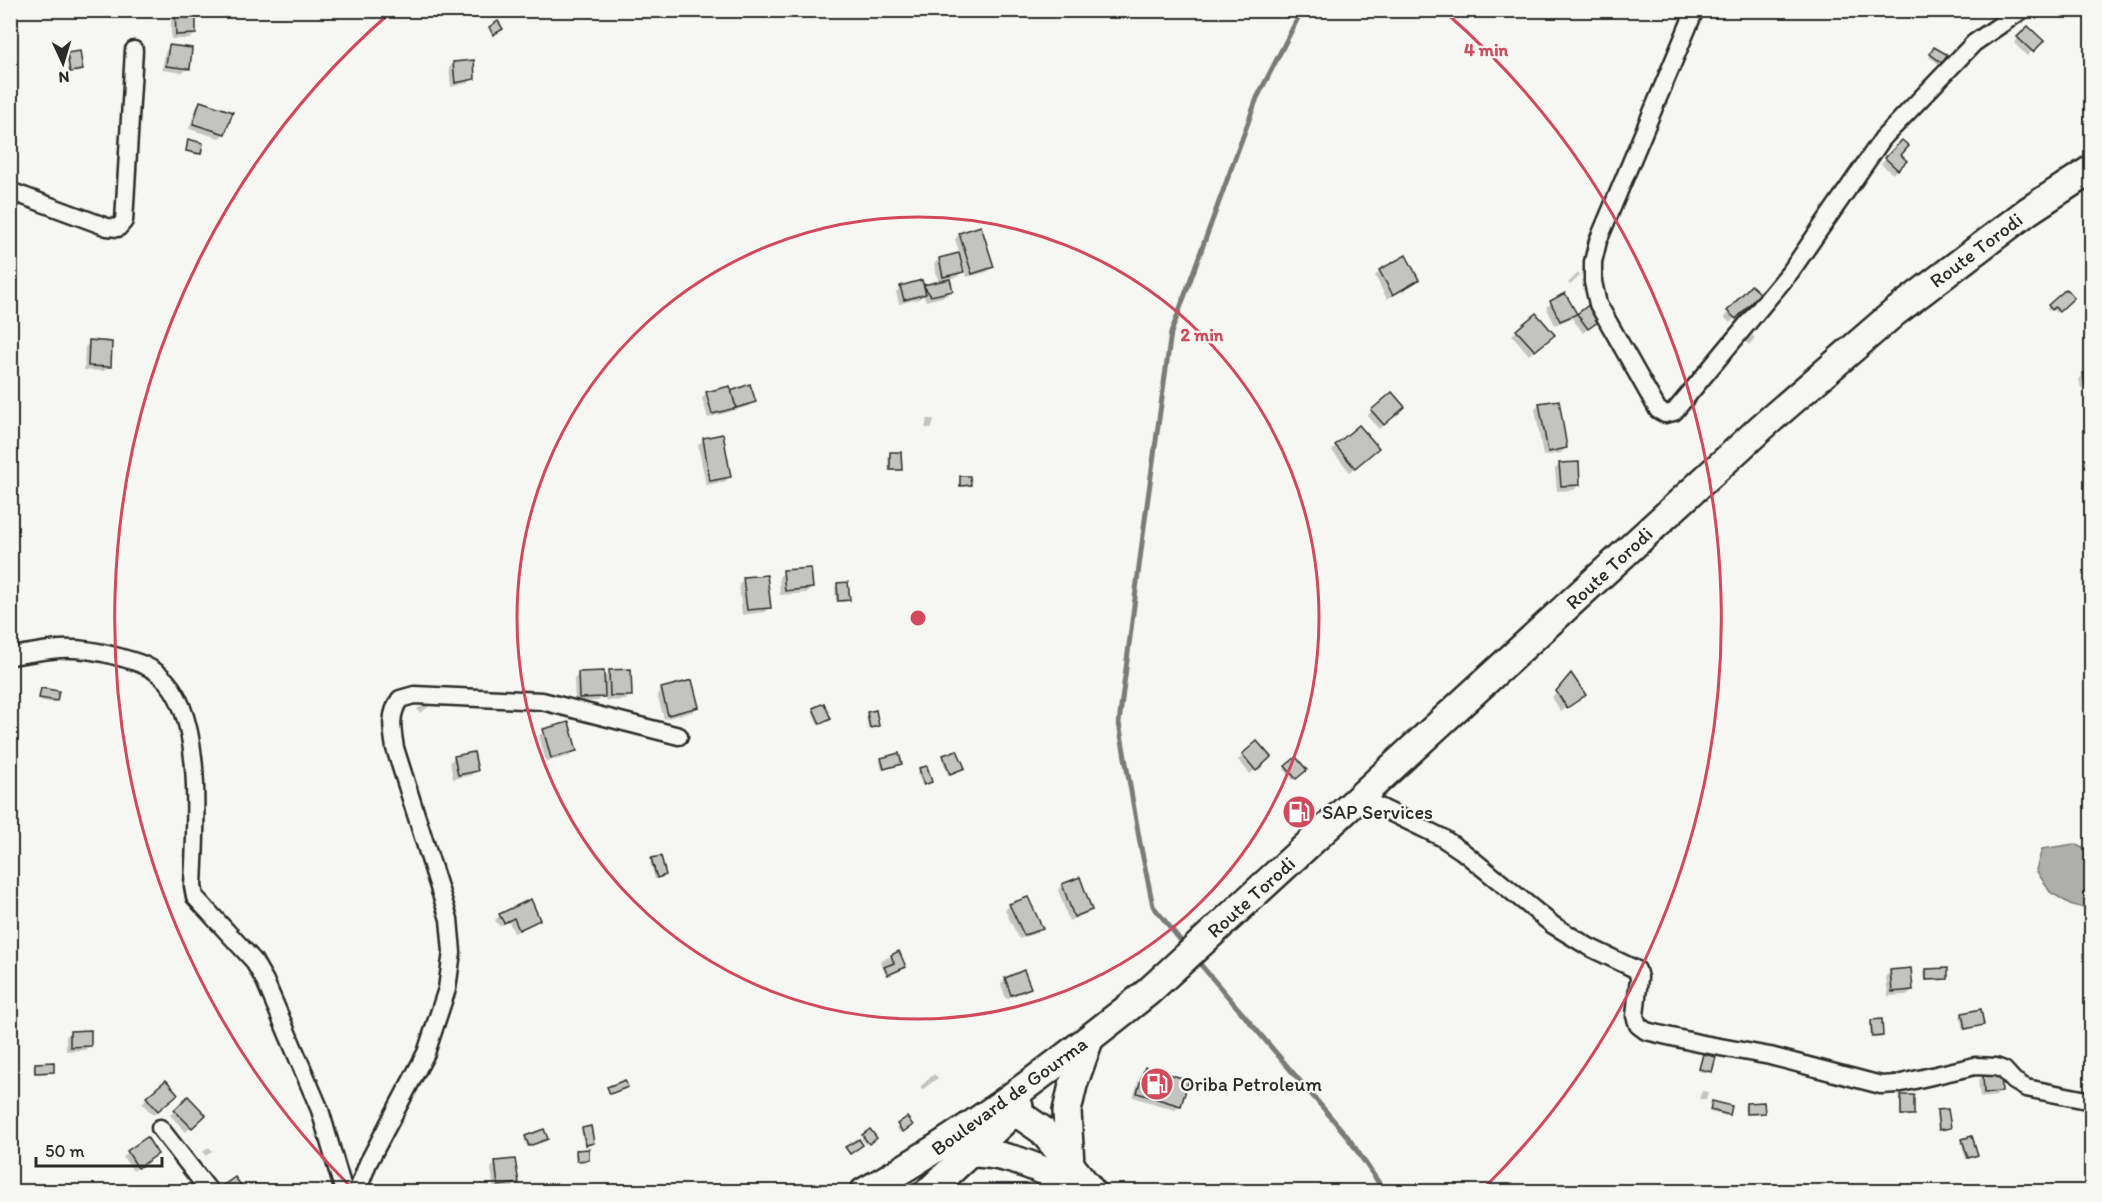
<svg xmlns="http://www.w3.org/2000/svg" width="2102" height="1202" viewBox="0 0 2102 1202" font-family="Itim,sans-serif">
	<rect width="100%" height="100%" fill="#f6f6f2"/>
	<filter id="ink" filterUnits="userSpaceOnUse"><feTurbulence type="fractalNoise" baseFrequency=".0167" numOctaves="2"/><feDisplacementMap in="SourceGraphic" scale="12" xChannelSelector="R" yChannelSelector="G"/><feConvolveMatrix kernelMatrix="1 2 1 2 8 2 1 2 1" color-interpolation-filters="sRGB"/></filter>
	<g filter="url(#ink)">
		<path fill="#aeaeab" stroke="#7a7a78" stroke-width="1.5" d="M2074 844 2091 852V934L2089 932 2087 909 2070 904 2050 892 2036 870 2042 849Z"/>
		<g fill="#0003">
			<path d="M372 10H376L369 16 368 14Z"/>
			<path d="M175 11 195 34 190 39H171V16Z"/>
			<path d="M2028 28 2042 41 2027 56 2014 43Z"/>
			<path d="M170 47 188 68 183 73 162 70 165 52Z"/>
			<path d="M1933 50 1941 62 1939 64 1929 57Z"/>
			<path d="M68 55 81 70 79 72 69 73 66 57Z"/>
			<path d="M454 63 474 78 468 83 451 87 449 68Z"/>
			<path d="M201 103 224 134 219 138 189 129 196 108Z"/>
			<path d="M189 141 200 153 198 155 185 152Z"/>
			<path d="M1902 142 1899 155 1905 161 1893 174 1881 164Z"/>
			<path d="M960 234 992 267 987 272 967 277 961 257 959 258 962 272 957 277 948 279 951 291 946 296 926 301 923 295 919 299 899 304 896 292 901 287H922L939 283 934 264 939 259 960 254 955 239Z"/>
			<path d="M1380 271 1417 280 1413 285 1387 299 1375 276Z"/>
			<path d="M1578 273 1580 276 1570 285 1568 283Z"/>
			<path d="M1751 287 1758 293 1730 323 1724 317Z"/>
			<path d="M2066 291 2072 298 2056 313 2052 308 2049 311 2047 308Z"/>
			<path d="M1565 295 1577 316 1591 306 1600 319 1583 333 1572 318 1555 325 1546 307Z"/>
			<path d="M1517 331 1548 339 1529 355 1512 335Z"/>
			<path d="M1752 335 1755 338 1749 345 1746 342Z"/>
			<path d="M90 342 109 367 104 371 84 370 85 347Z"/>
			<path d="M2092 372V386L2081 388 2079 379 2084 374Z"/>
			<path d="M707 393H730L754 401 749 406 708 418 702 398Z"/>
			<path d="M1539 405 1566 448 1561 453 1543 456 1535 409Z"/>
			<path d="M1372 411 1399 412 1379 429 1367 416Z"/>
			<path d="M927 419H934L932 428H925Z"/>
			<path d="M722 436 729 477 725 482 706 485 698 445 703 440Z"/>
			<path d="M1336 446 1372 453 1350 472 1332 451Z"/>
			<path d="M890 454 900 469 898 471H889L888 456Z"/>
			<path d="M1560 464 1579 485 1574 490 1557 491 1555 469Z"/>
			<path d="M961 478 969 485 967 487H959V480Z"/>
			<path d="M784 572 812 588 807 593 780 595 779 577Z"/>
			<path d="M744 579 769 607 764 612 742 615 739 584Z"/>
			<path d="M837 585 848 600 846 602H836L835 587Z"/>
			<path d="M610 672 630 695 626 700 606 701V694L598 701 575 702 574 679 579 674 603 679Z"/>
			<path d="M1567 680 1580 699 1561 712 1552 697Z"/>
			<path d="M42 689 56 700 54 703 38 700Z"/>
			<path d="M662 690 697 707 692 712 664 719 657 694Z"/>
			<path d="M431 700 433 704 420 713 417 709Z"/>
			<path d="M814 709 827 720 818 725 812 711Z"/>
			<path d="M868 713 878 726 876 728 868 729 866 715Z"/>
			<path d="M544 731 575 751 570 756 546 762 539 736Z"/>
			<path d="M1257 743 1265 762 1250 774 1238 760Z"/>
			<path d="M455 757 476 770 471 775 453 779 450 762Z"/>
			<path d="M944 757 963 768 948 775 942 759Z"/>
			<path d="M882 759 901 763 882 770 880 761Z"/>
			<path d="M1295 759 1305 770 1293 780 1284 769Z"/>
			<path d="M926 768 931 782 922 786 917 772Z"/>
			<path d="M652 860 665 875 663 877 655 879 650 862Z"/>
			<path d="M1079 879 1090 909 1085 914 1069 921 1058 890 1062 885Z"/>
			<path d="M1010 905 1041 929 1037 933 1019 939 1005 910Z"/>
			<path d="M500 915 539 919 534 924 514 933 509 922 499 926 495 920Z"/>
			<path d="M898 953 904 967 886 976 880 961Z"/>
			<path d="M1926 970 1947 978 1945 980 1925 981 1924 972Z"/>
			<path d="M1891 971 1912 990 1907 995 1888 996 1886 976Z"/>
			<path d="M1005 979 1029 987 1024 992 1006 999 1001 984Z"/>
			<path d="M1963 1014 1982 1024 1963 1030 1960 1016Z"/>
			<path d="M1872 1021 1882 1036 1880 1038H1870V1023Z"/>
			<path d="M70 1032 90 1045 85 1050 66 1051V1037Z"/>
			<path d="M1704 1056 1711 1071 1709 1073 1698 1071Z"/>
			<path d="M35 1064 53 1071 51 1073 34 1074 33 1066Z"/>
			<path d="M1146 1069 1180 1105 1175 1110 1133 1097 1141 1074Z"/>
			<path d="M934 1074 938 1078 922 1090 920 1087Z"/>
			<path d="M1983 1076 2001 1091 1996 1096 1980 1098 1978 1081Z"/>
			<path d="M166 1082 171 1098 153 1115 142 1103Z"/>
			<path d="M1702 1091 1708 1092 1706 1099H1699Z"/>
			<path d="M1902 1097 1912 1114 1910 1116H1900V1099Z"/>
			<path d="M188 1098 204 1115 186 1132 170 1115Z"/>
			<path d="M1712 1103 1728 1114 1726 1116 1709 1112Z"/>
			<path d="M1746 1104 1763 1113 1761 1115H1745L1744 1106Z"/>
			<path d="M1938 1112 1949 1128 1947 1130 1938 1131 1936 1114Z"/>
			<path d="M898 1126H909L900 1133 896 1127Z"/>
			<path d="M583 1129 593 1143 591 1145 584 1146 581 1131Z"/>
			<path d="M870 1131 875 1137 866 1144 861 1138Z"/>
			<path d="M526 1137 546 1138 527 1147 524 1139Z"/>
			<path d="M146 1139 156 1154 133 1171 123 1157Z"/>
			<path d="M1963 1140 1976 1155 1974 1157 1966 1159 1961 1142Z"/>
			<path d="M209 1147 212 1151 206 1156 203 1152Z"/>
			<path d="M577 1151 588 1159 586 1161 575 1162V1153Z"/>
			<path d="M496 1163 517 1183 512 1188 494 1190 491 1168Z"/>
		</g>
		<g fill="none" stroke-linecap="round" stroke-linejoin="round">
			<g stroke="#7a7a78" stroke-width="5">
				<path d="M1185 946 1153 906 1140 843 1119 723 1146 512 1171 333 1257 98 1302 10"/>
				<path d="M1195 958 1347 1136 1385 1192"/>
			</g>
		</g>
		<g fill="#c3c3c0" stroke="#2b2b2b" stroke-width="1.5">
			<path d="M175 10H196V34L176 35Z"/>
			<path d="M498 21 503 29 493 35 489 27Z"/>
			<path d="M2028 26 2044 41 2033 52 2017 37Z"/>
			<path d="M169 45 192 48 190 69 166 66Z"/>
			<path d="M1934 47 1948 55 1942 63 1930 54Z"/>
			<path d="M80 51 83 70 70 72 67 53Z"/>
			<path d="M474 60 475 79 455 83 453 62Z"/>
			<path d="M200 101 233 112 225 134 193 124Z"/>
			<path d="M188 139 203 143 201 154 186 151Z"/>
			<path d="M1902 140 1909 146 1901 155 1907 161 1898 170 1885 158Z"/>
			<path d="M981 226 994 267 972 274 959 233Z"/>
			<path d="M959 253 964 272 943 277 939 258Z"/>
			<path d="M1406 255 1419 280 1393 295 1379 270Z"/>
			<path d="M950 279 953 291 931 296 923 285Z"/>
			<path d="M922 280 926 294 904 300 900 286Z"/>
			<path d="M1751 285 1760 293 1736 319 1727 311Z"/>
			<path d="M2066 289 2074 298 2059 312 2055 307 2052 310 2048 305Z"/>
			<path d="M1565 293 1577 314 1560 321 1550 301Z"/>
			<path d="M1591 303 1602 319 1588 329 1577 314Z"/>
			<path d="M1536 313 1555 335 1535 351 1516 330Z"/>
			<path d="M89 340 112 342 111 367 88 366Z"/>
			<path d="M2092 371V383L2085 384 2083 373Z"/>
			<path d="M750 384 756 402 736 408 731 391Z"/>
			<path d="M730 386 736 408 712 414 706 392Z"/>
			<path d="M1392 392 1405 407 1384 425 1371 410Z"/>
			<path d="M1559 400 1567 448 1548 452 1539 403Z"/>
			<path d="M1359 425 1379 448 1355 468 1335 445Z"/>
			<path d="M723 434 731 477 710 481 703 438Z"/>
			<path d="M890 452H901L902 470H890Z"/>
			<path d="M1579 462 1580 485 1561 486 1559 463Z"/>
			<path d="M960 476H970L971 485 960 486Z"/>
			<path d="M811 568 813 588 785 591 783 570Z"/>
			<path d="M767 575 771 608 747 610 743 577Z"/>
			<path d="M848 582 850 600 838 601 837 583Z"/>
			<path d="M631 669 632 696H610L609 670Z"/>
			<path d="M604 671 605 697 579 698 578 672Z"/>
			<path d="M1571 673 1586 695 1567 708 1556 691Z"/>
			<path d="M692 680 699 707 668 715 661 688Z"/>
			<path d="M41 688 59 691 57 701 39 698Z"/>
			<path d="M824 703 831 719 820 724 813 708Z"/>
			<path d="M876 710 879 726 870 728 867 712Z"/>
			<path d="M569 722 577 751 551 758 543 729Z"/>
			<path d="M1257 741 1271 757 1256 771 1242 754Z"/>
			<path d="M957 750 965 768 950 774 943 755Z"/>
			<path d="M474 752 478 771 458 775 454 756Z"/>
			<path d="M899 753 902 764 884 769 881 758Z"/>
			<path d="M1296 757 1307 770 1296 779 1285 766Z"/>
			<path d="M927 766 932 782 924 785 919 768Z"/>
			<path d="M661 856 666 875 657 878 651 858Z"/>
			<path d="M1080 877 1092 910 1074 917 1062 884Z"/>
			<path d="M1028 897 1043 929 1024 935 1009 904Z"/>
			<path d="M531 899 540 920 519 930 514 918 504 923 499 914Z"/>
			<path d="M899 951 906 967 888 975 884 967 894 963 891 955Z"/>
			<path d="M1911 968 1913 990 1892 992 1890 970Z"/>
			<path d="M1948 968V979L1926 980V969Z"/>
			<path d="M1024 970 1031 988 1011 995 1005 978Z"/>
			<path d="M1981 1009 1984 1025 1965 1029 1962 1013Z"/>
			<path d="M1882 1019 1883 1036 1872 1037 1871 1020Z"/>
			<path d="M91 1030V1046L70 1047V1031Z"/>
			<path d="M1703 1054 1716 1057 1712 1072 1699 1069Z"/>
			<path d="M54 1062V1072L35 1073V1063Z"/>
			<path d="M1145 1067 1189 1080 1181 1106 1137 1093Z"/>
			<path d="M2001 1073 2002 1092 1984 1093 1983 1075Z"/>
			<path d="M166 1080 178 1094 158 1111 146 1097Z"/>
			<path d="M625 1080 628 1087 610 1094 607 1087Z"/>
			<rect x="1901" y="1095" width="13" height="20"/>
			<path d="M188 1096 206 1115 192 1128 174 1110Z"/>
			<path d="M1712 1101 1732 1106 1730 1115 1710 1110Z"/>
			<path d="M1764 1102 1765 1113 1746 1114V1103Z"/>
			<path d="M1948 1109 1951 1128 1939 1130 1937 1110Z"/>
			<path d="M907 1117 913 1125 903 1132 897 1124Z"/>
			<path d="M591 1126 594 1143 586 1145 582 1128Z"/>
			<path d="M544 1129 548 1139 529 1146 525 1136Z"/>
			<path d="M870 1129 877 1138 869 1144 862 1135Z"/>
			<path d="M1972 1136 1978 1155 1968 1158 1962 1139Z"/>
			<path d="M147 1137 158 1154 138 1168 127 1151Z"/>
			<path d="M859 1139 863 1145 850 1154 845 1147Z"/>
			<path d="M589 1149V1160L577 1161 576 1150Z"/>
			<path d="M515 1159 519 1183 498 1186 495 1161Z"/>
			<path d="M235 1177 246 1192H220L218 1189Z"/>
		</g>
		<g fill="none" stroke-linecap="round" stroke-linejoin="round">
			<g stroke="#2b2b2b" stroke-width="21">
				<g id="street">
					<path d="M1695 10 1598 241 1593 262V282L1598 304 1658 410 1665 414 1674 412 1791 271 1883 138 1974 43 2022 10"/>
					<path d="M10 191 107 227 118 228 124 221 134 50"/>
					<path d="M10 656C27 654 44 650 60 649 80 648 101 652 119 657 134 661 148 665 160 675 206 712 195 832 193 886L195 897 253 960 265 981 320 1110 344 1192"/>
					<path d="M1361 798 1441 837 1462 851 1553 925 1589 947 1637 970 1639 978 1635 1016 1638 1025 1646 1031 1698 1043 1770 1056 1881 1085 1897 1084 1975 1066 1996 1067 2004 1070 2014 1081 2026 1088 2092 1101"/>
					<path d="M160 1128 210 1192"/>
					<path d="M357 1192 368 1163 426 1053 447 989 452 952 449 919 395 748C392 729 389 715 400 699L414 695 542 701 679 736"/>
				</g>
			</g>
			<g stroke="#2b2b2b" stroke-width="32">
				<g id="primary">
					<path d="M996 1108 1023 1117 1042 1130 1092 1192"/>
					<path d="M960 1153C999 1151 1030 1164 1065 1180"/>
					<path d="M1070 1165 1067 1111 1073 1085 1089 1040"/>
					<path d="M864 1192C965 1135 1058 1064 1148 992L1762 427 1894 313 2028 211 2092 169"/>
					<path d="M928 1192 1019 1107"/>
				</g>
			</g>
			<use href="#street" stroke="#f6f6f2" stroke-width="16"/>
			<use href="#primary" stroke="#f6f6f2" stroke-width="27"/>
		</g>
	</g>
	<g fill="none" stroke="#d1495b" stroke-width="3">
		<circle cx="918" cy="618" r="401"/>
		<path d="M355 1191A803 803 0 0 1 391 12M1445 12A803 803 0 0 1 1481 1191"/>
	</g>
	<defs>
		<g id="fuel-disc" transform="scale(1.725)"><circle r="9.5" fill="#d1495b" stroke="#f6f6f2"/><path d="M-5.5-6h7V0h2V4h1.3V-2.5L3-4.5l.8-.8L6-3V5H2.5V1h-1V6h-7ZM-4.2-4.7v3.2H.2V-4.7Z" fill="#fff"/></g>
	</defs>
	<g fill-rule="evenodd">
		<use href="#fuel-disc" x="1299" y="812"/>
		<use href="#fuel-disc" x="1157" y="1084"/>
	</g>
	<g text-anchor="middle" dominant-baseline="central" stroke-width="4.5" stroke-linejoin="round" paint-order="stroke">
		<g font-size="20" fill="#2b2b2b" stroke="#f6f6f2">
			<text transform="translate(1976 250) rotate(-37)">Route Torodi</text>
			<text transform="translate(1609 568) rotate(-43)">Route Torodi</text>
			<text transform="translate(1251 897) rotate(-42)">Route Torodi</text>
			<text transform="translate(1009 1096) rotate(-36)">Boulevard de Gourma</text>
		</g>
		<g font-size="20" fill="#2b2b2b" stroke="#f6f6f2" text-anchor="start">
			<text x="1322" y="812">SAP Services</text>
			<text x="1180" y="1084">Oriba Petroleum</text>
		</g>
	</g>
	<circle cx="918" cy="618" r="9" fill="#d1495b" stroke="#f6f6f2" stroke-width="3"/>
	<g font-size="18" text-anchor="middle" font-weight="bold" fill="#d1495b" stroke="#f6f6f2" stroke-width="4.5" stroke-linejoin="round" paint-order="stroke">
		<text x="1486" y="56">4 min</text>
		<text x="1202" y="341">2 min</text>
	</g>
	<rect width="2102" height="1202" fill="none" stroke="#f6f6f2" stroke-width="36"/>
	<rect x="18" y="18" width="2066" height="1166" fill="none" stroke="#2b2b2b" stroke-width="2" filter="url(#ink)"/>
	<g transform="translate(63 63) rotate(176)" stroke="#f6f6f2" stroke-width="4.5" paint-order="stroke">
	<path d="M0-4.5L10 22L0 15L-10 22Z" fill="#2b2b2b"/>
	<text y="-9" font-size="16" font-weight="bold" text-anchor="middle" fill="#2b2b2b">N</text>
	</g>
	<path d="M36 1157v9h126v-9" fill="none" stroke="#2b2b2b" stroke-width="3"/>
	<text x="45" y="1157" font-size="18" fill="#2b2b2b" stroke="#f6f6f2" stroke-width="4.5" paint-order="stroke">50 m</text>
</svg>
